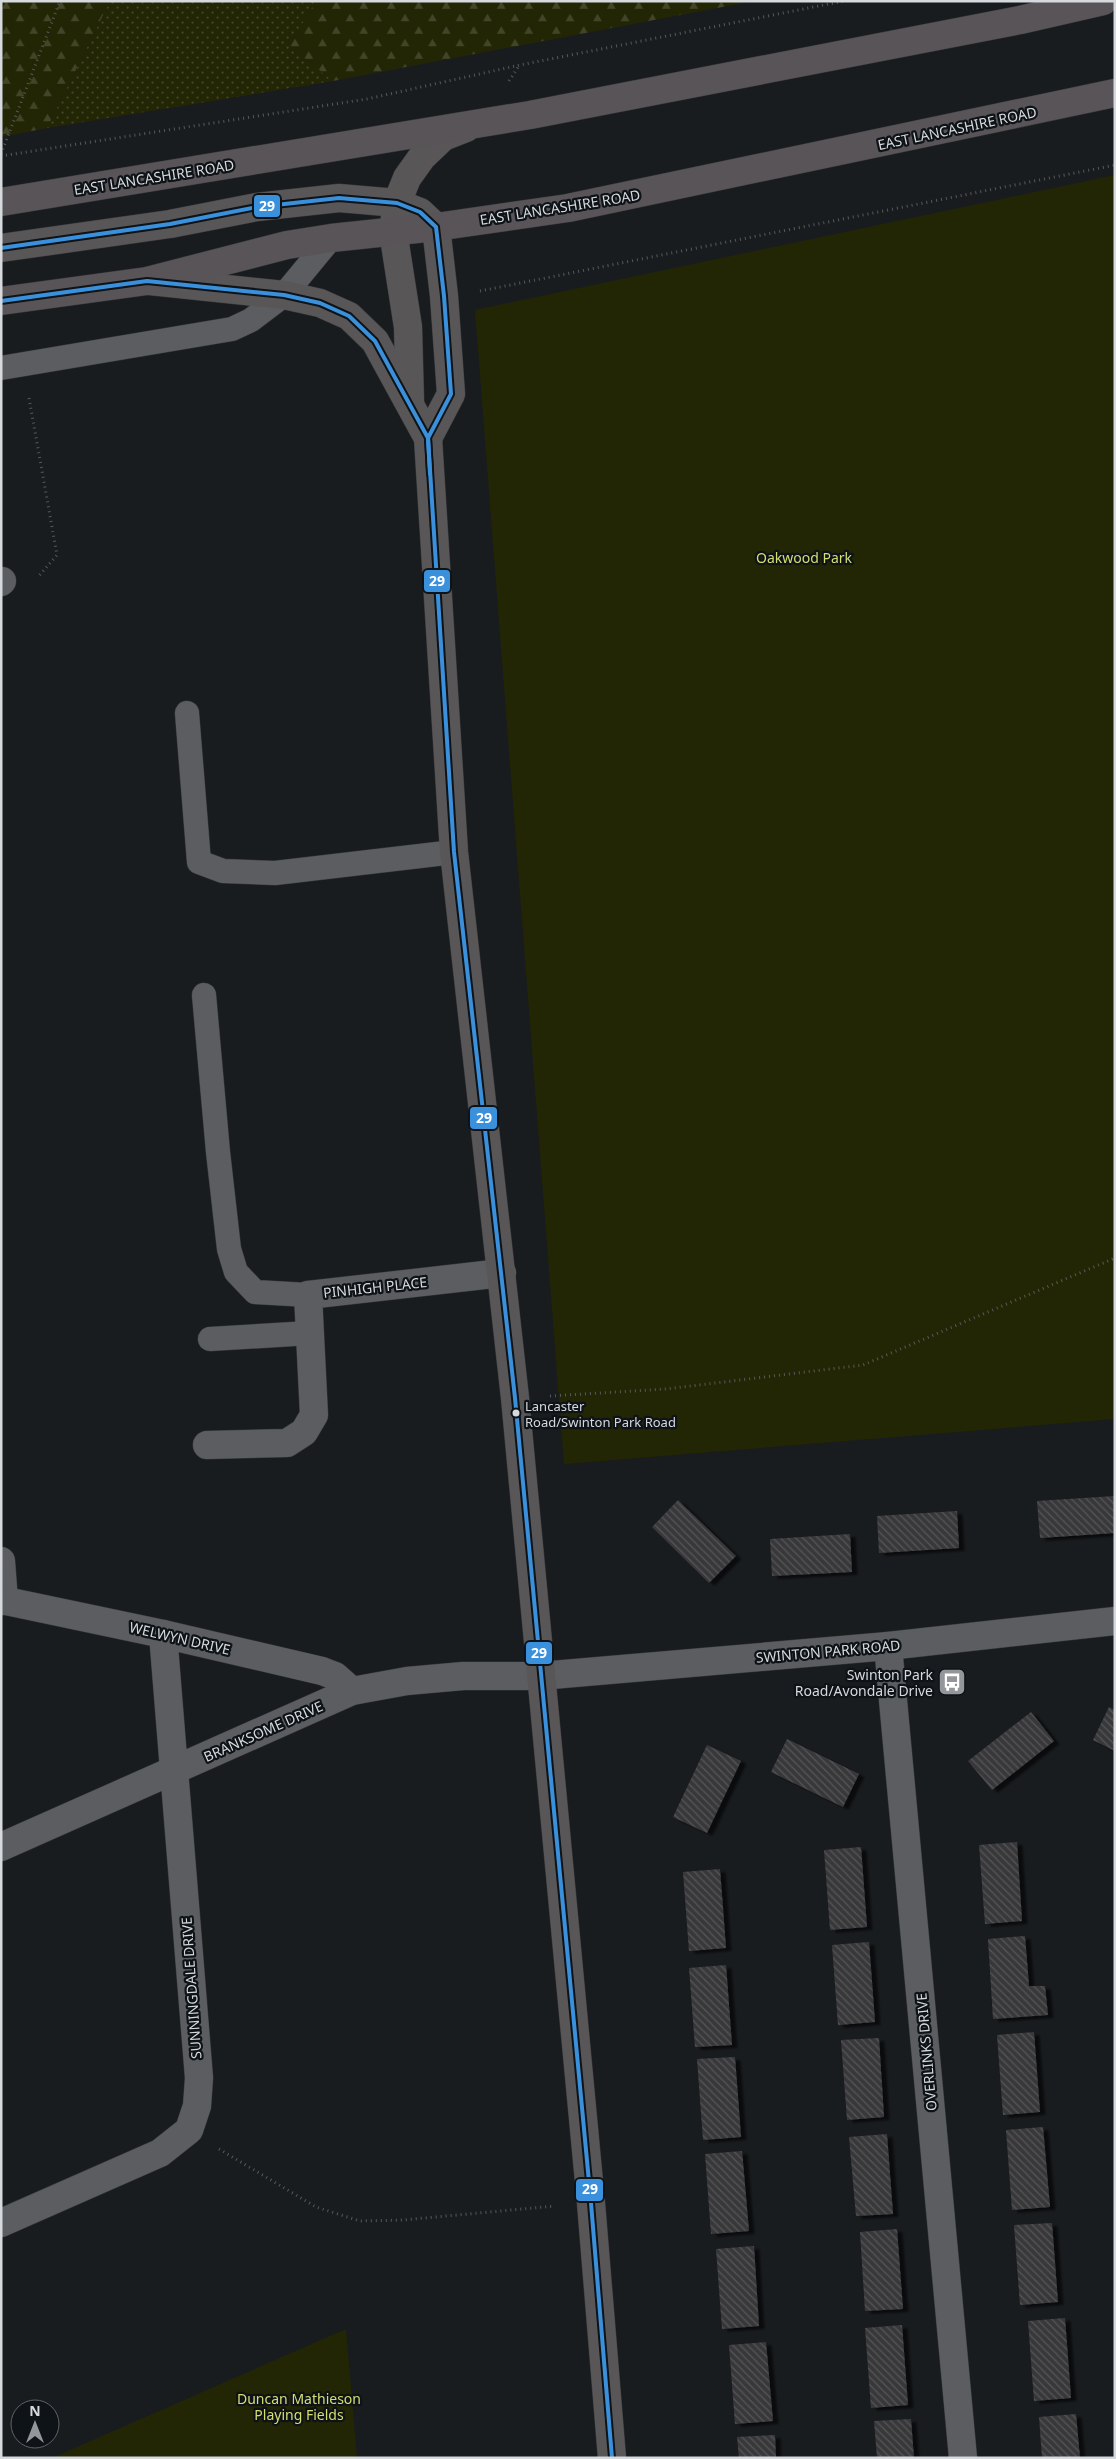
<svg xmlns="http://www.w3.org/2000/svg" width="1116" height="2459" viewBox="0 0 1116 2459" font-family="'Noto Sans',sans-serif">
	<defs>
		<pattern id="grass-dots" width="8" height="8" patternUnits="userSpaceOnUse" patternTransform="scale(1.25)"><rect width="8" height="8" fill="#232604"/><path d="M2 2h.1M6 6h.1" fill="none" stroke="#424528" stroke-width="1.8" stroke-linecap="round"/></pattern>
		<pattern id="forest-firs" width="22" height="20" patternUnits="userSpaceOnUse" patternTransform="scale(1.25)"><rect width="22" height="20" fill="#232604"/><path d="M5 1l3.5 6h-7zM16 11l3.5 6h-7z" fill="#424528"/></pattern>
		<pattern id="building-back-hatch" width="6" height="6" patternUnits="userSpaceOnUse" patternTransform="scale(1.25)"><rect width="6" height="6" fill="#39393b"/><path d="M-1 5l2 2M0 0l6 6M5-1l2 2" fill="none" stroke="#555557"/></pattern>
		<filter id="shadow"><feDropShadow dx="5.5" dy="3" stdDeviation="1" flood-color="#0009"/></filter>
	</defs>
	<rect width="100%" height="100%" fill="#191c1f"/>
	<path fill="url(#grass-dots)" d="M110 1H316L289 46 333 81 47 128Z"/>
	<g fill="url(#forest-firs)">
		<path d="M1 1H110L47 128 1 137Z"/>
		<path d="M316 1H754L333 81 289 46Z"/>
	</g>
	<g fill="#232604">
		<path d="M1115 175V1419L564 1464 475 310Z"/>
		<path d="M346 2329 357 2458H52Z"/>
	</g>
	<g fill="url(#building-back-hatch)" filter="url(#shadow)">
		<path d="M1115 1496V1533L1040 1538 1037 1501Z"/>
		<path d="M678 1500 736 1556 709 1583 652 1527Z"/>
		<path d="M957 1511 959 1548 879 1553 877 1516Z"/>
		<path d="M850 1534 852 1572 772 1576 770 1539Z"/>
		<path d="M1109 1707 1115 1710V1751L1093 1740Z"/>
		<path d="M1031 1712 1054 1741 992 1790 968 1761Z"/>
		<path d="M787 1739 859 1774 843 1807 771 1772Z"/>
		<path d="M707 1745 741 1761 707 1833 673 1817Z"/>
		<path d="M1017 1842 1022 1921 985 1924 979 1845Z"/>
		<path d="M861 1847 867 1927 830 1930 824 1850Z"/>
		<path d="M720 1869 726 1948 689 1951 683 1872Z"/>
		<path d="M1025 1936 1029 1986H1045L1048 2015 993 2019 988 1939Z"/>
		<path d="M869 1942 875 2022 838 2025 832 1945Z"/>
		<path d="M726 1965 732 2045 695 2047 689 1968Z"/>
		<path d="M1034 2032 1040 2112 1003 2115 997 2035Z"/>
		<path d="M879 2038 884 2117 847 2120 841 2040Z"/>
		<path d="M735 2057 741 2137 703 2140 697 2059Z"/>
		<path d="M1043 2127 1050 2207 1012 2210 1006 2130Z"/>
		<path d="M887 2134 893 2214 856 2216 849 2137Z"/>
		<path d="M742 2151 749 2231 711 2234 705 2154Z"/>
		<path d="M1052 2223 1058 2302 1020 2305 1014 2225Z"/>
		<path d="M897 2229 903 2309 865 2311 860 2232Z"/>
		<path d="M754 2246 759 2326 722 2329 716 2249Z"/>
		<path d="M1065 2318 1071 2398 1034 2401 1028 2321Z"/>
		<path d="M902 2325 908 2405 871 2408 865 2328Z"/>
		<path d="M766 2342 773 2421 735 2424 729 2345Z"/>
		<path d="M1076 2414 1080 2458H1042L1039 2417Z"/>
		<path d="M911 2419 914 2458H877L874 2421Z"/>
		<path d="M775 2435 776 2458H739L737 2437Z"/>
	</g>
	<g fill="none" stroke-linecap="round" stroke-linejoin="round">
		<g stroke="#37383b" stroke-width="25">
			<g id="service">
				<path d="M1 368 232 329 251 320 284 295 331 238"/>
				<path d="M187 713 199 862 223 871 275 873 454 852"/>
				<path d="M204 995 218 1152 229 1249 236 1272 255 1292 308 1295"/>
				<path d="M210 1339 310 1333"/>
			</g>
		</g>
		<g stroke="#37383b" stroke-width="29">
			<g id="minor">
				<path d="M1 582 2 581"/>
				<path d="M207 1445 287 1443 304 1432 314 1415 308 1295 502 1273"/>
				<path d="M1 1561 4 1601"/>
				<path d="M1 1600 163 1634 322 1671 335 1676 352 1691"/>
				<path d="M888 1646 963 2458"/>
				<path d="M1 1847 352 1691 407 1681 463 1676H540"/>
				<path d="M1 2223 160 2153 189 2130 197 2106 199 2078 163 1634"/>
			</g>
		</g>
		<g stroke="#37383b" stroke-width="29">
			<path id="tertiary" d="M540 1676 888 1646 1115 1621"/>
		</g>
		<g stroke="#37383b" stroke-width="29">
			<g id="primary">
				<path d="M1 248 170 224 257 207 339 198 397 203 420 212 436 227 444 296 451 394 428 438"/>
				<path d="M150 281 284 295 320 303 349 316 375 341 428 438 454 852 515 1398 591 2203 612 2458"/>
				<path d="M410 401 408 327 393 231 397 203 407 178 422 157 443 137 466 128"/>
			</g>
		</g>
		<g stroke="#37383b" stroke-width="29">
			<g id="trunk">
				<path d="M1 202 530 115 1020 20 1103 1"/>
				<path d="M1 301 147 281 287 245 331 238 436 227 568 208 1115 93"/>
			</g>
		</g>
		<g stroke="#56585b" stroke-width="3" stroke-dasharray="1 4" stroke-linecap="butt">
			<path d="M509 81 519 66"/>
			<path d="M1 154 60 1"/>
			<path d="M1 156 367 99 520 65 844 1"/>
			<path d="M480 291 1115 165"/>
			<path d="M29 398 57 555 38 577"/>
			<path d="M550 1396 666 1389 863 1365 1115 1258"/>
			<path d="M219 2149 316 2207 360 2221 403 2220 555 2206"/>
		</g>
		<use href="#service" stroke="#5b5d60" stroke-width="24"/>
		<use href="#minor" stroke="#5b5d60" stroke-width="28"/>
		<use href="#tertiary" stroke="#5b5d60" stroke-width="28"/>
		<use href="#primary" stroke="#595658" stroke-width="28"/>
		<use href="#trunk" stroke="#595457" stroke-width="28"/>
		<g stroke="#0e1318" stroke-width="8">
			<g id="bus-1">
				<path d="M1 248 170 224 257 207 339 198 397 203 420 212 436 227 444 296 451 394 428 438 454 852 515 1398 591 2203 612 2458"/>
				<path d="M1 301 147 281 284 295 320 303 349 316 375 341 428 438 430 474"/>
			</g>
		</g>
		<use href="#bus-1" stroke="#3a90db" stroke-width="4"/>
	</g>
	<defs>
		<g id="bus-square" transform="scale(1.4375)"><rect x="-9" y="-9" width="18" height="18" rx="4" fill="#94979a" stroke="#0e1318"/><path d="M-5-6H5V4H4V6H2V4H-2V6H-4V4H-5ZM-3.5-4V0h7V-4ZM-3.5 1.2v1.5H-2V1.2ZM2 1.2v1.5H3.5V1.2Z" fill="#fff"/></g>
	</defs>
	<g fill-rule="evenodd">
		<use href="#bus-square" x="952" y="1682"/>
	</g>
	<circle fill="#d6d9dd" stroke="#0e1318" stroke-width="2" cx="516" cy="1413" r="4.5"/>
	<g text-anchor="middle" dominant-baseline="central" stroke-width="4.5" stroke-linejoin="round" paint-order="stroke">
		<g font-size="13" fill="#d6d9dd" stroke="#0e1318" text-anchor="start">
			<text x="525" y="1406">Lancaster<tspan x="525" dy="16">Road/Swinton Park Road</tspan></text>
		</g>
		<g font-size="14" fill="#d6d9dd" stroke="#0e1318">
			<text transform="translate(957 128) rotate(-12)">EAST LANCASHIRE ROAD</text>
			<text transform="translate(154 177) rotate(-9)">EAST LANCASHIRE ROAD</text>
			<text transform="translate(560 207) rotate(-9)">EAST LANCASHIRE ROAD</text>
			<text transform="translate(375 1287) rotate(-6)">PINHIGH PLACE</text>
			<text transform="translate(180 1638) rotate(13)">WELWYN DRIVE</text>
			<text transform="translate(828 1651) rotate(-5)">SWINTON PARK ROAD</text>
			<text transform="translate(263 1731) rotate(-24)">BRANKSOME DRIVE</text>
			<text transform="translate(191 1988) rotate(-94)">SUNNINGDALE DRIVE</text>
			<text transform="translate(926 2052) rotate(-95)">OVERLINKS DRIVE</text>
		</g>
		<g font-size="14" fill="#d4de71" stroke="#0e1318">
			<text x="804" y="557">Oakwood Park</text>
			<text x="299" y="2398">Duncan Mathieson<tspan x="299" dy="16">Playing Fields</tspan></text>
		</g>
		<g font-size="14" fill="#d6d9dd" stroke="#0e1318" text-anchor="end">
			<text x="933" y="1674">Swinton Park<tspan x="933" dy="16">Road/Avondale Drive</tspan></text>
		</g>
	</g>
	<g stroke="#0e1318" stroke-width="2">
		<rect x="253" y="194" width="28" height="24" rx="5" fill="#3a90db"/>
		<rect x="423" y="569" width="28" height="24" rx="5" fill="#3a90db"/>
		<rect x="469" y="1106" width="29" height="24" rx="5" fill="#3a90db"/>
		<rect x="525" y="1641" width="28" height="24" rx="5" fill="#3a90db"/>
		<rect x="575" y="2178" width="29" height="24" rx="5" fill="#3a90db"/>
	</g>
	<g font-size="14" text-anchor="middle" font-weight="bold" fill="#fff">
		<text x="267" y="211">29</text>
		<text x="437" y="586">29</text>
		<text x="484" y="1123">29</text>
		<text x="539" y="1658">29</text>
		<text x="590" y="2194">29</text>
	</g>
	<rect width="1116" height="2459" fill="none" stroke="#d6d9dd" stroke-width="5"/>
	<g transform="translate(35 2424)"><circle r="24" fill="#0e1318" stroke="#5e6267"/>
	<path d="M0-4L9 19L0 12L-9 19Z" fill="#94979a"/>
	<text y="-8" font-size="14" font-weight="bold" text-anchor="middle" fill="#d6d9dd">N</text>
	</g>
</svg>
